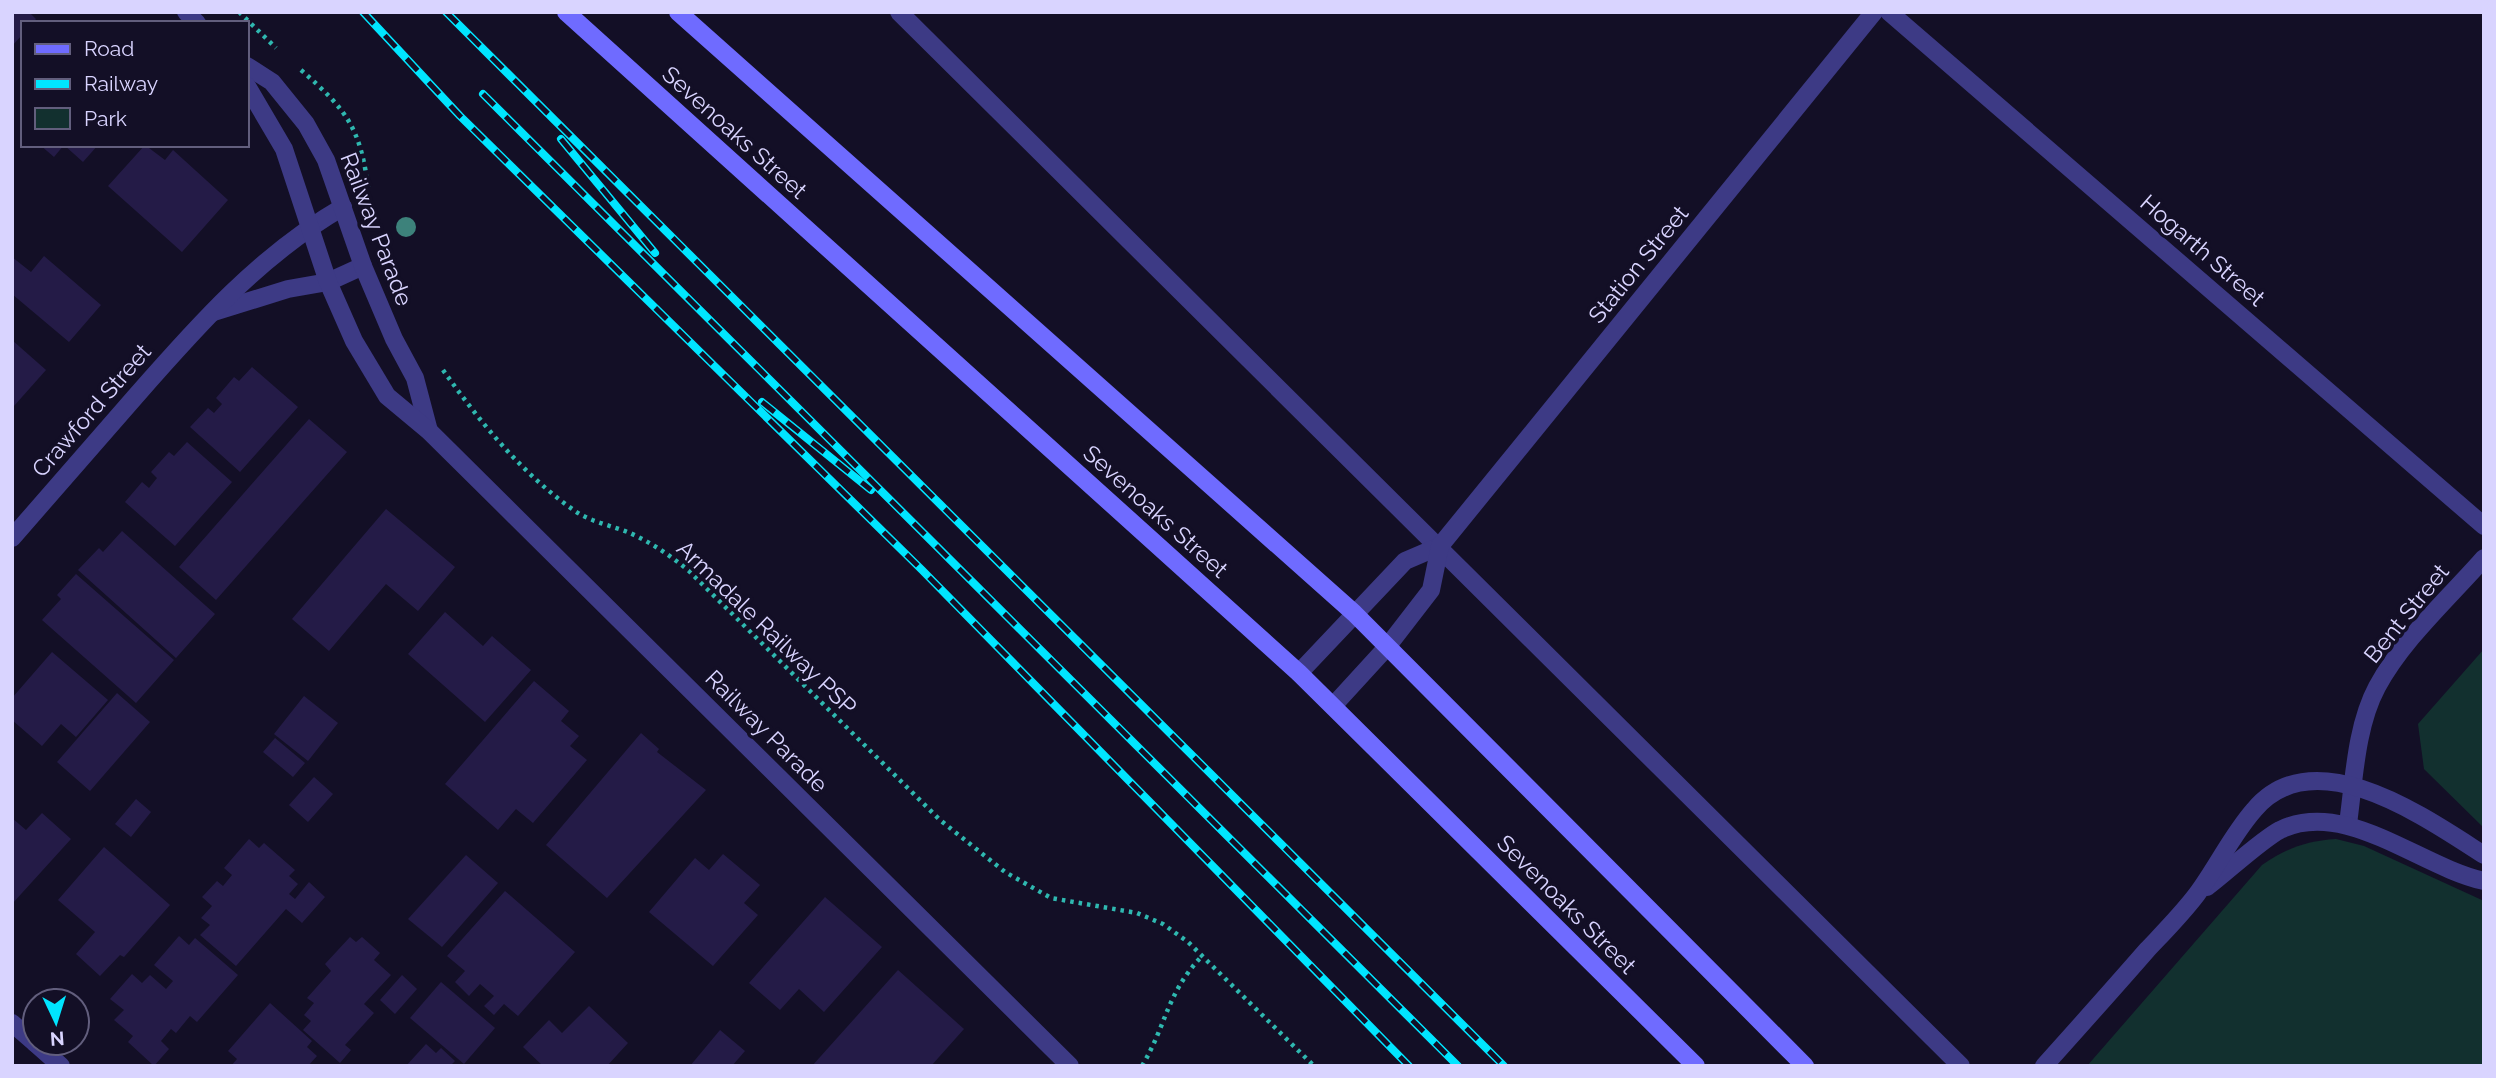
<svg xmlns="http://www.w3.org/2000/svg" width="2496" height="1078" viewBox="0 0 2496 1078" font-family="Raleway,sans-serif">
	<rect width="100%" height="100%" fill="#130f26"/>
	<g fill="#12302f">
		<path d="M2484 649V828L2424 769 2418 724Z"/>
		<path d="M2336 839 2364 846 2484 901V1066H2087L2262 865C2287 848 2306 841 2336 839Z"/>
	</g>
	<g fill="#241b47">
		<path d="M12 12H29L36 19 33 23H23V34L12 46Z"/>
		<path d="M40 145H64L54 157Z"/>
		<path d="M64 145H98L83 162Z"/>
		<path d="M145 145 165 160 173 150 228 200 182 252 108 186Z"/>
		<path d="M44 256 101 305 69 342 12 294V257L31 272Z"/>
		<path d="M12 340 46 370 14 406 12 405Z"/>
		<path d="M252 367 298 407 240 472 190 427 208 408 214 413 222 404 216 398 234 377 239 381Z"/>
		<path d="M309 419 347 452 216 600 179 567Z"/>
		<path d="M187 442 232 482 175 546 125 502 142 482 149 488 157 478 151 472 169 452 174 456Z"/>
		<path d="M386 509 455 567 418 611 386 584 329 651 292 619Z"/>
		<path d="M122 531 215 614 176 658 78 570 99 548 103 552Z"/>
		<path d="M76 574 174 660 136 703 42 620 61 599 57 595Z"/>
		<path d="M445 612 483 646 492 636 531 670 485 722 408 654Z"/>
		<path d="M52 652 108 700 76 737 61 724 42 746 12 720V698Z"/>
		<path d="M534 681 569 711 561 721 579 736 570 746 587 760 533 823 516 809 498 830 445 784Z"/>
		<path d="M117 693 150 722 90 791 57 762Z"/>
		<path d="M304 696 338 723 308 761 274 734Z"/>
		<path d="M641 733 659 749 657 752 706 790 607 898 546 845Z"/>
		<path d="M275 738 305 763 293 777 263 752Z"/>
		<path d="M314 777 333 794 308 822 289 805Z"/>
		<path d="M136 799 151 812 131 837 115 824Z"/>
		<path d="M42 813 71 839 12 904V818L26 830Z"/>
		<path d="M249 839 259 848 264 843 295 870 289 876 298 884 289 894 295 899 309 882 325 897 302 923 286 909 236 966 200 935 210 925 201 918 212 906 202 897 217 881 223 886 232 875 224 868Z"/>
		<path d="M104 847 170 905 124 957 120 955 100 976 76 954 95 932 58 900Z"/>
		<path d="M723 854 760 885 744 903 758 915 713 966 649 912 695 858 709 870Z"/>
		<path d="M466 855 498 883 442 947 408 919Z"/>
		<path d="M505 891 575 952 518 1016 504 1004 494 1015 484 1006 494 996 480 984 469 996 455 982 465 971 447 956Z"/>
		<path d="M825 897 882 947 824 1012 799 989 780 1010 749 983Z"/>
		<path d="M179 936 189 945 195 938 238 975 197 1022 190 1016 176 1033 171 1029 161 1041 169 1049 154 1066 128 1042 133 1036 114 1020 124 1010 110 999 132 974 142 983 150 975 166 989 173 981 154 965Z"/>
		<path d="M350 937 356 942 362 937 380 953 374 960 391 975 364 1004 374 1013 345 1045 351 1050 340 1063 303 1030 311 1021 304 1015 314 1003 307 998 331 971 325 964Z"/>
		<path d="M898 970 964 1029 931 1066H812Z"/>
		<path d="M402 975 417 989 395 1014 380 1000Z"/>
		<path d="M441 982 495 1028 464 1064 410 1018Z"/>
		<path d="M270 1003 312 1041 307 1047 317 1056 308 1066H231L237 1059 228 1051Z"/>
		<path d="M589 1006 628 1043 607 1066H543L523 1047 549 1020 562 1033Z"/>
		<path d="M720 1030 745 1051 732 1066H690Z"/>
		<path d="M426 1044 436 1053 441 1048 455 1061 450 1066H406Z"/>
	</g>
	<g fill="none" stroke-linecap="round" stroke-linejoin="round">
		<g stroke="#2fb8b0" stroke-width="4.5" stroke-dasharray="3.5 5" stroke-linecap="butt">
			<path d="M239 12 276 48"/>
			<path d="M301 70C349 112 360 128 369 192"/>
			<path d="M443 370C480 422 522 474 575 511 591 522 613 526 630 533 652 543 671 556 689 571L940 820 1005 872 1051 898 1137 913 1163 924 1188 942 1314 1066"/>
			<path d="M1142 1066C1167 1024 1166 994 1202 956"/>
		</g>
		<g stroke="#3d3a85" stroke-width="18">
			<path d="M899 12 1961 1066"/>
			<path d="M1889 12 2484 526"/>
			<path d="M214 312 288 289 328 282 363 266"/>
			<path d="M12 538C53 491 94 444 135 397 198 325 260 255 343 207"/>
			<path d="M2348 824C2354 780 2356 726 2377 687 2403 639 2448 599 2484 558"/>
			<path d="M2207 887C2227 872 2261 840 2280 830 2345 798 2420 867 2484 881"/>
			<path d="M12 1023 35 1043"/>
			<path d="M35 1043 61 1066"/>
			<path d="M2044 1066C2079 1027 2113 989 2147 950 2164 932 2182 914 2197 894 2217 867 2232 835 2254 810 2314 738 2426 818 2484 855"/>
		</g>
		<g stroke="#3d3a85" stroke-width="18">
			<path d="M186 12 197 23"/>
			<path d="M247 66 272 82 306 124 326 160 363 266 394 339 415 378 429 431"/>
			<path d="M247 86 284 149 328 282 354 341 387 396 429 431 1070 1066"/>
			<path d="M1299 673 1405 561 1440 546"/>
			<path d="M1333 706 1387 647 1431 590 1440 546 1874 12"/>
		</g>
		<g stroke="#6f6bff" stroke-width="18">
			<path d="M566 12 1299 673 1696 1066"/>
			<path d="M678 12 1354 613 1805 1066"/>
		</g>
		<g stroke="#00e5ff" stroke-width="8">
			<g id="rail">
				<path d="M363 12 460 116 922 570 1409 1066"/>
				<path d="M446 12 1504 1066"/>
				<path d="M483 94 1458 1066"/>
				<path d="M561 139 655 253"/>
				<path d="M762 402 871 490"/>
			</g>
		</g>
		<use href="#rail" stroke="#130f26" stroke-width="5" stroke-dasharray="16" stroke-linecap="butt"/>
	</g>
	<circle fill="#3d827b" cx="406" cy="227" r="10"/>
	<g text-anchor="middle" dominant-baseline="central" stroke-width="7" stroke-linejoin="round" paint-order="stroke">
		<g font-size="23" fill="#d9d4ff" stroke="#130f26">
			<text transform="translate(735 132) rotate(42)">Sevenoaks Street</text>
			<text transform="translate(377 229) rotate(69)">Railway Parade</text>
			<text transform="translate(2203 250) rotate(41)">Hogarth Street</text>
			<text transform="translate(1638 264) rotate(-51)">Station Street</text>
			<text transform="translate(91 410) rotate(-49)">Crawford Street</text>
			<text transform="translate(1156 511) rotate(42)">Sevenoaks Street</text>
			<text transform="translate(2406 613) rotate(-51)">Bent Street</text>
			<text transform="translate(767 627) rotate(44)">Armadale Railway PSP</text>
			<text transform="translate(767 731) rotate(45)">Railway Parade</text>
			<text transform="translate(1567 904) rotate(45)">Sevenoaks Street</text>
		</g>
	</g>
	<rect width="2496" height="1078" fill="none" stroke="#d9d4ff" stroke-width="28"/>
	<rect x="21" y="21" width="228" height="126" fill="#130f26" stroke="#625e7d" stroke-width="2"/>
	<rect x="35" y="44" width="35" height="10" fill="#6f6bff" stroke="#625e7d" stroke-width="2"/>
	<text x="84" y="56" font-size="21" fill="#d9d4ff">Road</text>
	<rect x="35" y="79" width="35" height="10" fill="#00e5ff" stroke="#625e7d" stroke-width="2"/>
	<text x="84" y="91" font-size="21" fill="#d9d4ff">Railway</text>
	<rect x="35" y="108" width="35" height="21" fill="#12302f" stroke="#625e7d" stroke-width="2"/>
	<text x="84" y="126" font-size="21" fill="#d9d4ff">Park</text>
	<g transform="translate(56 1022) rotate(176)"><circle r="33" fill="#130f26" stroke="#625e7d" stroke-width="2"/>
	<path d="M0-5L12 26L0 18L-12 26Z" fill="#00e5ff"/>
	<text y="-10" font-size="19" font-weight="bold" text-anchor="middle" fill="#d9d4ff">N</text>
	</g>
</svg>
